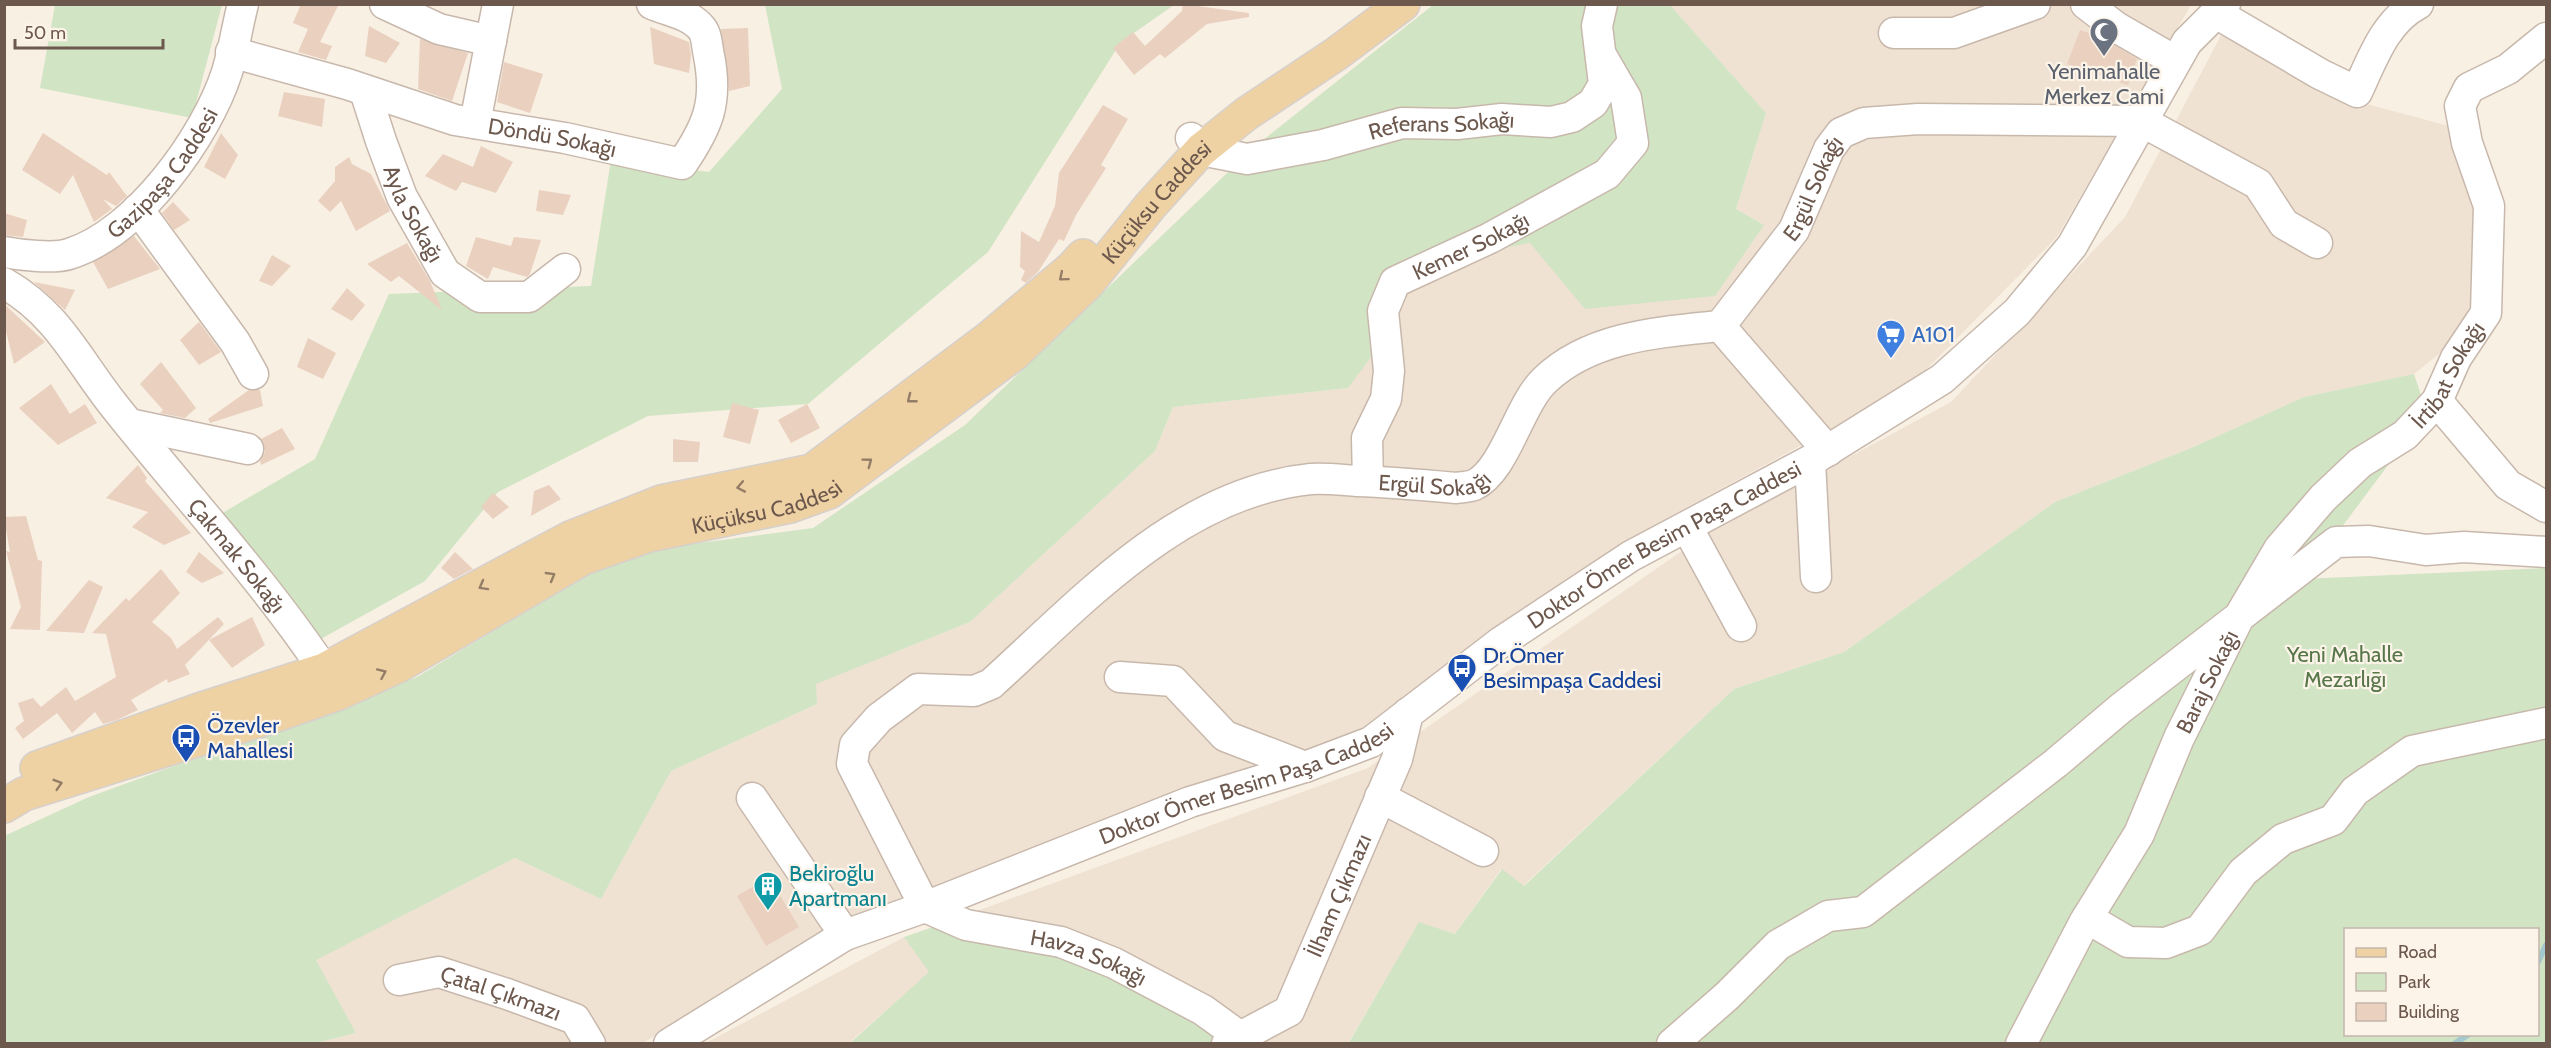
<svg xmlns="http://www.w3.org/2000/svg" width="2551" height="1048" viewBox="0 0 2551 1048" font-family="Cabin,sans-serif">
	<rect width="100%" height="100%" fill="#f9f0e4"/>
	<g fill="#efe2d3">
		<path d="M1670 5H2191L2057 237 1909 387 1652 526 1345 747 917 895 733 986 643 1043 312 1044 356 1033 315 960 515 858 601 899 671 771 817 704 815 684 970 622 1155 451 1173 407 1348 388 1400 287 1479 253 1530 242 1585 309 1764 225 1736 209 1766 113Z"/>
		<path d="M2227 24 2363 103 2449 126 2477 209 2468 331 2414 374 2304 397 2191 448 2055 502 1844 652 1734 689 1523 886 1501 869 1455 934 1419 923 1348 1043H1245L933 927 1368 768 1705 535 1951 402 2125 217Z"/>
		<path d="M904 937 930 972 849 1043 704 1044Z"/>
	</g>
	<g fill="#d1e4c4" fill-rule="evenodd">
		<path d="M55 5H222L192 118 40 88Z"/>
		<path d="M765 5H1174L1121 42 988 252 808 404 648 416 498 492 425 581 310 645 200 526 315 459 389 294 591 286 611 160 709 172 782 89Z"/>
		<path d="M1433 5H1670L1766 113 1736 209 1764 225 1715 296 1585 309 1530 243 1479 253 1400 287 1392 329 1348 388 1173 407 1155 451 970 622 816 684 817 704 671 771 601 899 515 858 316 960 356 1033 312 1044 5 1043 4 836 89 797 417 677 623 553 813 528 965 425 1253 148Z"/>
		<path d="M2414 374 2427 413 2303 579 2546 568V1043L1348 1044 1419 922 1455 934 1502 869 1524 886 1734 689 1844 652 2055 502 2191 448 2304 397ZM2346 930H2538V1034H2346Z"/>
		<path d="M933 927 1065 943 1245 1044H849L929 972 904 937Z"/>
	</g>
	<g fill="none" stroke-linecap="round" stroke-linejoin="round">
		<g stroke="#a3c9cf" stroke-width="6">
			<path d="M2538 962 2546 945"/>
			<path d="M2454 1044 2469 1034"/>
		</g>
	</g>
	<g fill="#ead0bf">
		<path d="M301 4H339L320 42 332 46 326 60 298 52 308 29 293 23Z"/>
		<path d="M1183 4 1249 13V17L1207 24 1165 58 1160 54 1134 75 1113 48 1133 32 1145 46 1182 11Z"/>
		<path d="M369 26 400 43 386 63 365 56Z"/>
		<path d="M650 27 689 42 691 55 689 73 654 64Z"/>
		<path d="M748 28 750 86 729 91 721 29Z"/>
		<path d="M2080 30 2101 37 2137 59 2128 85 2067 64Z"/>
		<path d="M420 39 468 53 452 101 418 89Z"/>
		<path d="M504 62 543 74 530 113 497 102Z"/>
		<path d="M284 92 325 99 322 127 278 116Z"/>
		<path d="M1103 105 1128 119 1101 165 1106 168 1076 215 1064 241 1059 239 1038 272 1026 283 1021 280 1025 271 1020 267 1021 231 1039 242 1055 206 1059 173Z"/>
		<path d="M43 133 107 175 109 172 127 196 116 206 103 199 112 209 94 222 73 175 60 194 22 170Z"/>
		<path d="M221 133 238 155 225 179 204 167Z"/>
		<path d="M481 146 513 162 496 193 462 182 456 191 425 176 443 154 473 167Z"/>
		<path d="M349 157 352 164 371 174 390 211 356 231 341 201 330 212 318 201 335 181V167Z"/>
		<path d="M539 190 571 195 563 215 536 211Z"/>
		<path d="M173 202 190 220 174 230 162 213Z"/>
		<path d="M4 213 27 220 23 237 4 235Z"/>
		<path d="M134 236 160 269 108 289 93 262Z"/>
		<path d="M476 237 511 246 514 237 541 240 530 274 527 277 493 267 488 279 466 266Z"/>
		<path d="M407 243 430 281 442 310 399 276 391 282 367 264Z"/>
		<path d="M272 255 291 266 272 286 259 281Z"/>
		<path d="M34 282 75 290 65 310Z"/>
		<path d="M347 288 365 305 352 321 331 309Z"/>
		<path d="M4 304 45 342 14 364 4 323Z"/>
		<path d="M199 322 221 352 199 365 180 340Z"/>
		<path d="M308 338 336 353 323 379 297 367Z"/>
		<path d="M161 362 196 408 185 418 160 413 163 410 140 384Z"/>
		<path d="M51 384 70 414 85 404 97 423 58 445 19 408Z"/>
		<path d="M249 390H260L263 406 210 423 208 419Z"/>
		<path d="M732 403 759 410 750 444 723 437Z"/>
		<path d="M807 404 820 428 791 443 778 420Z"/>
		<path d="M282 428 295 449 261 465 260 461 265 452 261 439Z"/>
		<path d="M673 439 700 442 698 462H673Z"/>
		<path d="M138 465 147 478 145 481 191 533 164 545 132 527 148 512 106 498Z"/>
		<path d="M549 485 561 499 531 516 534 491Z"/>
		<path d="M493 493 509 507 493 519 481 507Z"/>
		<path d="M26 516 38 560 42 561 40 630 10 629 21 607 6 551 10 552 4 517Z"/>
		<path d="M199 552 224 573 202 583 186 572Z"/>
		<path d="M455 552 473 569 454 579 441 568Z"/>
		<path d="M161 569 180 593 152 622 171 638 177 649 218 617 224 624 185 665 190 674 168 683 167 679 131 700 138 710 117 720 103 724 95 712 72 733 57 713 23 739 15 728 24 721 18 703 33 698 41 707 66 687 75 701 116 677 106 634 92 633 126 598 129 601Z"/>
		<path d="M89 580 103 587 84 633 46 631Z"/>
		<path d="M252 617 265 645 232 668 209 640Z"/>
		<path d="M769 877 799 927 766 946 737 896Z"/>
	</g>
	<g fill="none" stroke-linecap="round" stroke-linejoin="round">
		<g stroke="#c8b8ac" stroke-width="33">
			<g id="minor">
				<path d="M385 4 439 29 491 41"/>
				<path d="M2086 4 2116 27 2175 61"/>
				<path d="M2216 13 2320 74 2357 92C2372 60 2385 21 2418 4"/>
				<path d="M1894 33H1954L2035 4"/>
				<path id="s1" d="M231 52 347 84 455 120 565 138 682 164C708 126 718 102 709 56 707 48 707 35 702 29 691 14 668 11 652 4"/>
				<path id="s2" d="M365 91 381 141 402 197 445 273 480 297H529L565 269"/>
				<path d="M475 123 498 4"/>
				<path id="s3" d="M1191 138 1201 150 1247 159 1323 145 1402 123 1457 124 1502 119 1551 122 1572 117 1593 103 1604 84 1597 26 1602 4"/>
				<path d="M138 209 235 342 253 374"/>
				<path id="s4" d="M4 252C20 255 54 259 69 254 137 233 206 137 227 72 234 50 237 27 243 4"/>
				<path id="s5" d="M4 283C58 314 76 357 112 403 186 497 273 589 337 690"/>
				<path d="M1720 326 1828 451"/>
				<path d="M2437 401 2508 485 2546 507"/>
				<path d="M129 424 248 449"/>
				<path d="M1810 461 1816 577"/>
				<path id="s6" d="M1368 481 1367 438 1386 399 1389 371 1383 311 1395 282 1490 238 1607 174 1633 143 1626 98 1601 55"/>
				<path d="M1687 527 1741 626"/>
				<path d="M1120 677 1173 681 1225 736 1305 767"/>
				<path d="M1380 797 1483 851"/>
				<path d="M752 798 845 935"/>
				<path id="s7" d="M925 907 852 764 855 745 879 718 918 689 974 691 991 684C1083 601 1180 492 1311 479 1326 478 1342 480 1357 481 1390 482 1423 485 1456 488 1462 487 1469 487 1474 485 1505 471 1519 404 1545 380 1591 336 1661 332 1720 326L1794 230 1829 149 1841 133 1864 123 1918 119 2141 121 2258 184 2284 224 2317 243"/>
				<path id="s8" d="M925 907 966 925 1061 942 1114 963 1203 1010 1239 1036"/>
				<path d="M2087 918 2128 942 2166 943 2200 930 2243 872 2283 839 2333 820 2355 791 2412 751 2546 723"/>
				<path id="s9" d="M399 980 439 972 507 994 575 1019 590 1044"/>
				<path id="s10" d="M669 1044 845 935 925 907 1190 802 1305 767 1371 742 1501 642 1631 556 1817 457 1942 379 2017 312 2072 246 2187 42 2225 4"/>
				<path id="s11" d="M1227 1044 1289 1011 1397 759 1408 713"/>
				<path id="s12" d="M1672 1044 1727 996 1778 945 1828 916 1863 912 2056 763 2121 708 2239 617 2279 549 2323 498 2360 463 2405 435 2437 401 2456 358 2486 313 2489 206 2467 143 2460 106 2469 88 2508 69 2546 38"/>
				<path id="s13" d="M2021 1044 2084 923 2139 834 2179 738 2239 617 2336 542 2369 541 2426 550 2464 547 2546 552"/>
			</g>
		</g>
		<g stroke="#d6d0cd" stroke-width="36">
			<g id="major">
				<path d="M37 768 199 710 324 670 570 538 661 502 812 471 988 339 1072 268 1083 256"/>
				<path id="s14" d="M4 806 24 794 276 715 339 693 398 666 583 558 649 535 790 506 829 492 1014 354 1088 283 1151 205 1201 150 1246 114 1336 54 1403 4"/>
			</g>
		</g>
		<use href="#minor" stroke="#fff" stroke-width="30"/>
		<use href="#major" stroke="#efd2a4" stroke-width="33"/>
	</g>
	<defs><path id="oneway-chevron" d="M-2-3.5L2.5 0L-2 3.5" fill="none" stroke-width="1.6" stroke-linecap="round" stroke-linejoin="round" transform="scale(1.5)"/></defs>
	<g stroke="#947d67">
		<use href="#oneway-chevron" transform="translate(1063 277) rotate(140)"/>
		<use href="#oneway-chevron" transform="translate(911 399) rotate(142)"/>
		<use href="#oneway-chevron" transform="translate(868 462) rotate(-37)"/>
		<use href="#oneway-chevron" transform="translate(741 487) rotate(169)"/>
		<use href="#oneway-chevron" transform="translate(551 576) rotate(-30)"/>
		<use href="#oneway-chevron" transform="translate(483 586) rotate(151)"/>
		<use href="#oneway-chevron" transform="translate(382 673) rotate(-24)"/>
		<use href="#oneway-chevron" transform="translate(58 784) rotate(-17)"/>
	</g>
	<defs>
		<g id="mosque-pin" transform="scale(1.5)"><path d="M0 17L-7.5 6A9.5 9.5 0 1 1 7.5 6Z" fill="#6b7280" stroke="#fcf4e9"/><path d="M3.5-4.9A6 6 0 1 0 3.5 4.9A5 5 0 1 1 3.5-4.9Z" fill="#fff"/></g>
		<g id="supermarket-pin" transform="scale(1.5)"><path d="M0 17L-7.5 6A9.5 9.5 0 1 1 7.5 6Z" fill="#3f7fe0" stroke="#fcf4e9"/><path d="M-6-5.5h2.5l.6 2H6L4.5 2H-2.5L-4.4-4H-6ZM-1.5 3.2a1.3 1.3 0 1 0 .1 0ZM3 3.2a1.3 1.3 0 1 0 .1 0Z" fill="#fff"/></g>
		<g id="bus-pin" transform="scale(1.5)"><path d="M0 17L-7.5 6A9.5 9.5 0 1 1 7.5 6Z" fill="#1a4fb4" stroke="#fcf4e9"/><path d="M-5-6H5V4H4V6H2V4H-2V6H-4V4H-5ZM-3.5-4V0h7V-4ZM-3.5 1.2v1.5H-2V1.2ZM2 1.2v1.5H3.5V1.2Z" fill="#fff"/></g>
		<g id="building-pin" transform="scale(1.5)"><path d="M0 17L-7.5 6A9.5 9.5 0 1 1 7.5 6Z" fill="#0f9aa8" stroke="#fcf4e9"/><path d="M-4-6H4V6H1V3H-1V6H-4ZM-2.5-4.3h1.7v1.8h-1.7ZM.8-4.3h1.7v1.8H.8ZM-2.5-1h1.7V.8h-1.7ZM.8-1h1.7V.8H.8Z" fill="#fff"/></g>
	</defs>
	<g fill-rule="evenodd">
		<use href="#mosque-pin" x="2104" y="32"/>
		<use href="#supermarket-pin" x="1891" y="334"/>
		<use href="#bus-pin" x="1462" y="668"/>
		<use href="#bus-pin" x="186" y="738"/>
		<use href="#building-pin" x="768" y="886"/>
	</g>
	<g text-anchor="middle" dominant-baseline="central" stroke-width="4.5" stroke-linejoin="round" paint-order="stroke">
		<g font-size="22" fill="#5b616d" stroke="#fcf4e9">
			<text x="2104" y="71">Yenimahalle<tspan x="2104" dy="25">Merkez Cami</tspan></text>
		</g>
		<g font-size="22" fill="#6d584d" stroke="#fcf4e9">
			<text stroke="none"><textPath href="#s3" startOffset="261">Referans Sokağı</textPath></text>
			<text stroke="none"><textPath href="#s1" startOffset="333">Döndü Sokağı</textPath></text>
			<text stroke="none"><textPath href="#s4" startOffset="192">Gazipaşa Caddesi</textPath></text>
			<text stroke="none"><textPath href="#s7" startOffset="1372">Ergül Sokağı</textPath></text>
			<text stroke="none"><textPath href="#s14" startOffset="1328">Küçüksu Caddesi</textPath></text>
			<text stroke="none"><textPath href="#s2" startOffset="132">Ayla Sokağı</textPath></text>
			<text stroke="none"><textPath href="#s6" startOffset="290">Kemer Sokağı</textPath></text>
			<text stroke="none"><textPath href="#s12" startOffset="1041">İrtibat Sokağı</textPath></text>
			<text stroke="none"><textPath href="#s7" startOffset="850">Ergül Sokağı</textPath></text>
			<text stroke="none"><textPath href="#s14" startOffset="824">Küçüksu Caddesi</textPath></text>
			<text stroke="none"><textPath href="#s10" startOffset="1122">Doktor Ömer Besim Paşa Caddesi</textPath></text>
			<text stroke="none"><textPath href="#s5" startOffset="360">Çakmak Sokağı</textPath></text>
			<text stroke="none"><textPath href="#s13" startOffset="408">Baraj Sokağı</textPath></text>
			<text stroke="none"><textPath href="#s10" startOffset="636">Doktor Ömer Besim Paşa Caddesi</textPath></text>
			<text stroke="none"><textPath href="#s11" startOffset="196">İlham Çıkmazı</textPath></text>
			<text stroke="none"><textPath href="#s8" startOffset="172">Havza Sokağı</textPath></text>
			<text stroke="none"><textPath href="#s9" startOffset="106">Çatal Çıkmazı</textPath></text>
		</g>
		<g font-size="22" fill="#366cbe" stroke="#fcf4e9" text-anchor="start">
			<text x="1912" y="334">A101</text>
		</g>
		<g font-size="22" fill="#57774a" stroke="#fcf4e9">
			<text x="2345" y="654">Yeni Mahalle<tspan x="2345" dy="25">Mezarlıḡı</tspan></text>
		</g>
		<g font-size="22" fill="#164399" stroke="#fcf4e9" text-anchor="start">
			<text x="1483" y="655">Dr.Ömer<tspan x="1483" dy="25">Besimpaşa Caddesi</tspan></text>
			<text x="207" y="725">Özevler<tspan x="207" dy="25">Mahallesi</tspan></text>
		</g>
		<g font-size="22" fill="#0d838f" stroke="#fcf4e9" text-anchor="start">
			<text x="789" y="873">Bekiroğlu<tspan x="789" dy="25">Apartmanı</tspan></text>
		</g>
	</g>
	<rect width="2551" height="1048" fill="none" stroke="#6d584d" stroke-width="12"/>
	<rect x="2344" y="928" width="195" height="108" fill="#fcf4e9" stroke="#c3b6ab" stroke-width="1.5"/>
	<rect x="2356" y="948" width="30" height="9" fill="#efd2a4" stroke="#c3b6ab" stroke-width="1.5"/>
	<text x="2398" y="958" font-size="18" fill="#6d584d">Road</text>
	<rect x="2356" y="973" width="30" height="18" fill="#d1e4c4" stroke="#c3b6ab" stroke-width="1.5"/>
	<text x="2398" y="988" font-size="18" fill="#6d584d">Park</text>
	<rect x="2356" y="1003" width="30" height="18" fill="#ead0bf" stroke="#c3b6ab" stroke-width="1.5"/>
	<text x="2398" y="1018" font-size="18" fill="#6d584d">Building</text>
	<path d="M15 39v9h148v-9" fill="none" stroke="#6d584d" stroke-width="3"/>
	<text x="24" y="39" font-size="18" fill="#6d584d" stroke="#fcf4e9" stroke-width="4.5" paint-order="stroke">50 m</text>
</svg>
